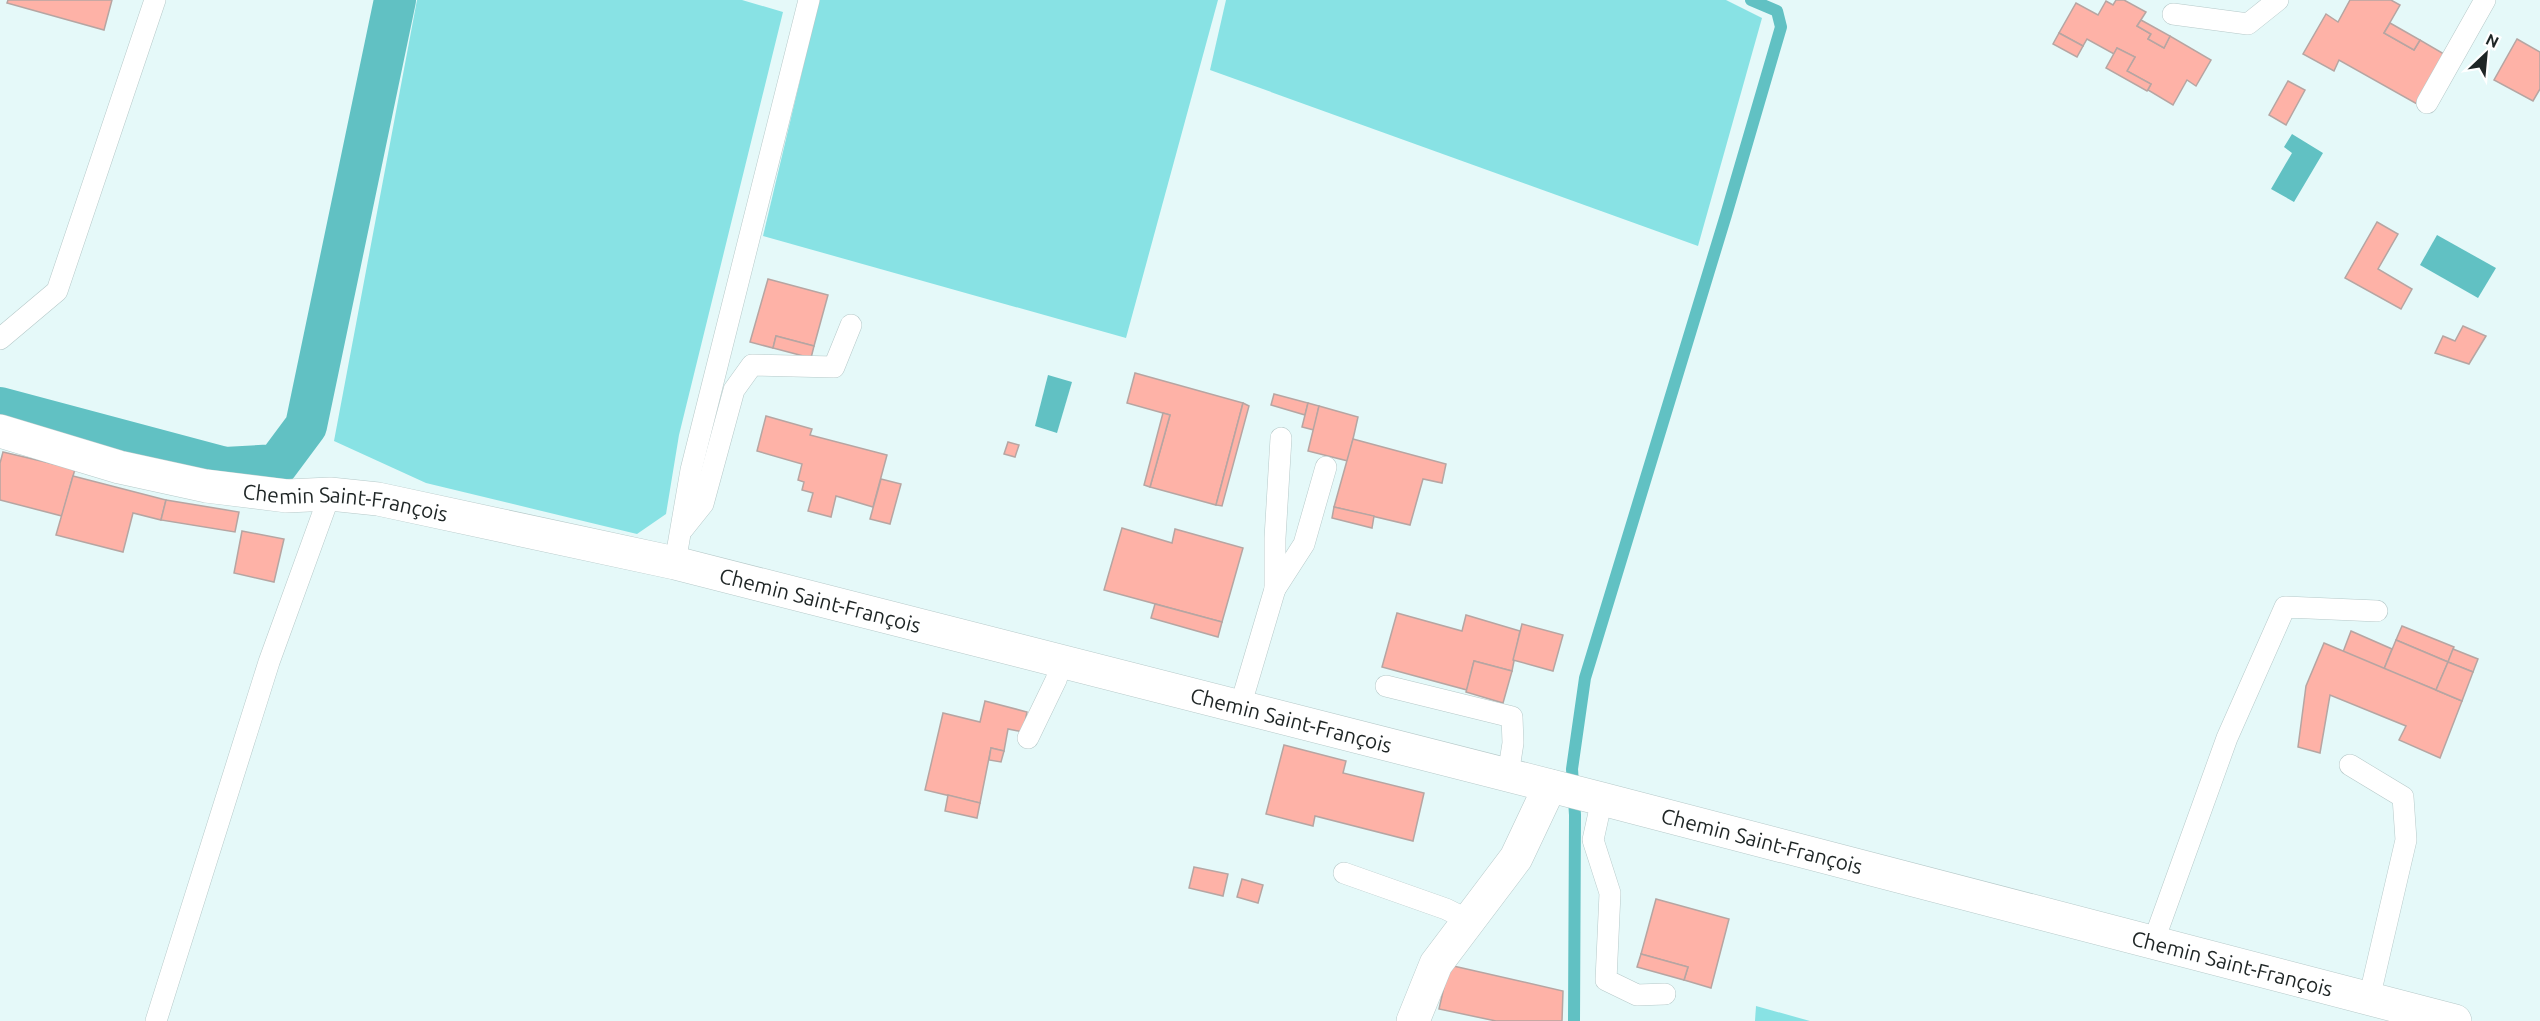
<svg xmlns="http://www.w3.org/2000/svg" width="2540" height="1021" viewBox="0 0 2540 1021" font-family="Ubuntu,sans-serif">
	<rect width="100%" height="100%" fill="#e5f9f9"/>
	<g fill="#88e2e4">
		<path d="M417 0H742L783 12 679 435 666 514 637 534 426 483 334 441Z"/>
		<path d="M819 0H1218L1126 338 763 236Z"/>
		<path d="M1226 0H1726L1762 18 1698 246 1210 70Z"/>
		<path d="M1756 1006 1810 1021H1755Z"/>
	</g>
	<g fill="#61c1c3">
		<path d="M2292 134 2323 153 2294 202 2271 189 2292 153 2284 147Z"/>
		<path d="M2437 235 2496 268 2478 298 2420 265Z"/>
		<path d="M1048 375 1072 382 1057 433 1035 426Z"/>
	</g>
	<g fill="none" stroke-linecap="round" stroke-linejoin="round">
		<path stroke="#61c1c3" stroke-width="12" d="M1574 1021 1575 815 1572 769 1585 678 1726 215 1781 27 1777 11 1751 0"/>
		<path stroke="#61c1c3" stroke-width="42" d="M0 408 225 468 277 465 306 426 395 0"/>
	</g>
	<g fill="#feb2a7" stroke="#b6a5a2" stroke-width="1.5">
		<path d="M8 0H112L104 30 7 3Z"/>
		<path d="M2116 0H2124L2146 12 2137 26 2151 34 2148 39 2164 48 2170 36 2211 60 2196 86 2187 80 2173 105 2148 90 2151 84 2127 71 2135 57 2117 48 2114 54 2087 39 2083 46 2059 33 2076 3 2098 15 2106 1 2113 5Z"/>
		<path d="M2350 0H2391L2400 5 2384 33 2414 50 2420 40 2444 54 2417 104 2339 60 2334 71 2303 54 2326 14 2338 22Z"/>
		<path d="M2141 20 2170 36 2164 48 2148 39 2151 34 2137 26Z"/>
		<path d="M2390 23 2420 40 2414 50 2384 33Z"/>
		<path d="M2059 33 2083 46 2077 57 2053 44Z"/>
		<path d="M2517 39 2540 52V89L2533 101 2494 80Z"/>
		<path d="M2117 48 2135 57 2127 71 2151 84 2147 91 2106 68Z"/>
		<path d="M2288 81 2305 90 2286 125 2269 115Z"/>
		<path d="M2377 222 2398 234 2378 269 2412 289 2401 309 2345 278Z"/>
		<path d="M768 279 828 295 814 346 776 336 773 348 750 342Z"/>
		<path d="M2463 326 2486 336 2469 364 2435 353 2443 336 2455 341Z"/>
		<path d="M776 336 814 346 811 358 773 348Z"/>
		<path d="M1135 373 1243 403 1216 505 1150 487 1170 415 1127 403Z"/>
		<path d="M1274 394 1308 403 1305 415 1271 405Z"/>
		<path d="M1243 403 1249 406 1222 506 1216 505Z"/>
		<path d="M1308 403 1319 406 1314 430 1302 427Z"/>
		<path d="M1319 406 1358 417 1348 461 1308 451Z"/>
		<path d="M1163 413 1170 415 1150 487 1144 485Z"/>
		<path d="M766 416 812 429 810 435 887 455 873 507 836 496 831 517 808 511 813 493 802 490 804 482 798 480 802 464 757 451Z"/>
		<path d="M1353 439 1446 464 1442 483 1423 479 1410 525 1334 507Z"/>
		<path d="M1008 442 1019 445 1015 457 1004 454Z"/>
		<path d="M3 452 75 469 62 516 0 500V463Z"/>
		<path d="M73 476 166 500 161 520 133 513 123 552 56 535Z"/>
		<path d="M881 479 901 484 890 524 870 519Z"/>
		<path d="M166 500 239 512 235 532 161 520Z"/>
		<path d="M1334 507 1374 516 1372 528 1332 518Z"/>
		<path d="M1122 528 1172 543 1175 529 1243 548 1222 622 1104 590Z"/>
		<path d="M242 531 284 539 274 582 234 573Z"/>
		<path d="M1155 604 1222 622 1218 637 1151 618Z"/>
		<path d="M1397 613 1462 631 1466 615 1520 631 1512 671 1474 661 1467 690 1382 667Z"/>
		<path d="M1522 624 1563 635 1553 671 1513 660Z"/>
		<path d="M2402 626 2454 647 2448 662 2396 640Z"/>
		<path d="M2351 631 2392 649 2384 669 2343 652Z"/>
		<path d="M2396 640 2448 662 2436 690 2384 669Z"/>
		<path d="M2324 643 2462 701 2440 758 2399 740 2406 726 2330 695 2320 753 2298 747 2306 686Z"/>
		<path d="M2453 649 2478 659 2473 672 2448 662Z"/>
		<path d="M1474 661 1512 671 1503 703 1466 692Z"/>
		<path d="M2448 662 2473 672 2462 701 2436 690Z"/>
		<path d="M985 701 1027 712 1023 732 1008 729 1004 751 991 748 980 803 925 790 943 713 980 722Z"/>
		<path d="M1284 745 1346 761 1343 773 1424 793 1413 841 1315 816 1313 826 1266 814Z"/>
		<path d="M991 748 1004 751 1001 762 989 760Z"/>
		<path d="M948 795 980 803 977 818 945 811Z"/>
		<path d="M1194 867 1228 874 1223 896 1189 888Z"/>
		<path d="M1242 879 1263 885 1258 903 1237 897Z"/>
		<path d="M1656 899 1729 919 1711 988 1684 980 1688 967 1641 954Z"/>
		<path d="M1641 954 1688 967 1684 980 1637 967Z"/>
		<path d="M1449 965 1563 991 1562 1021H1496L1439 1009Z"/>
	</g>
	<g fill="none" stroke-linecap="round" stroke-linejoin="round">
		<g stroke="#b6c9c9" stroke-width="22">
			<g id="lane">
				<path d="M2173 14 2248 24 2278 0"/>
				<path d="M2427 103 2485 0"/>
				<path d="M0 339 57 291 155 0"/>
				<path d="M683 529 703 504 734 390 752 365 834 367 851 325"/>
				<path d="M675 563 691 470 809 0"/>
				<path d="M1275 589 1304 544 1326 467"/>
				<path d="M1386 686 1512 717 1513 743 1508 775"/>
				<path d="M1240 707 1275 589V538L1281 438"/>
				<path d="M1028 738 1056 680 1062 661"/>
				<path d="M2350 765 2403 797 2406 840 2369 999"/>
				<path d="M1602 799 1593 840 1610 893 1606 980 1637 995 1665 994"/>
				<path d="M1344 873 1446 909 1468 920"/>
				<path d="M2153 943 2227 738 2285 607 2377 611"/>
				<path d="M156 1021 269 662 330 494"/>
			</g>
		</g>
		<g stroke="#b6c9c9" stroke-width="34">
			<g id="street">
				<path id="s1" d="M0 431 119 467 206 486 287 496 330 494 378 499 675 563 1602 799 2455 1021"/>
				<path d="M1413 1021 1436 964 1516 858 1550 786"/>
			</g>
		</g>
		<use href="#lane" stroke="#fff" stroke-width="21"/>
		<use href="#street" stroke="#fff" stroke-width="33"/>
	</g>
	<g text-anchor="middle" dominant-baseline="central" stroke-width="4.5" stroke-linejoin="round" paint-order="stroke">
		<g font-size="21" fill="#1e2525" stroke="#fff">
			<text stroke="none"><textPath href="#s1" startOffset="354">Chemin Saint-François</textPath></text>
			<text stroke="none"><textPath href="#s1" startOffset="840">Chemin Saint-François</textPath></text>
			<text stroke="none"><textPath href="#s1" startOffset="1326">Chemin Saint-François</textPath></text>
			<text stroke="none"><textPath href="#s1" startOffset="1812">Chemin Saint-François</textPath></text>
			<text stroke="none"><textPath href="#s1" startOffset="2298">Chemin Saint-François</textPath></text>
		</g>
	</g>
	<g transform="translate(2486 54) rotate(26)" stroke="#ffffff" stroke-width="4.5" paint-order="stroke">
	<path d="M0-4.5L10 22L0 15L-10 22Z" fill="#1e2525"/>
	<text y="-9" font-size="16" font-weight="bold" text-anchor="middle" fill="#1e2525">N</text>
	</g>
</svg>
